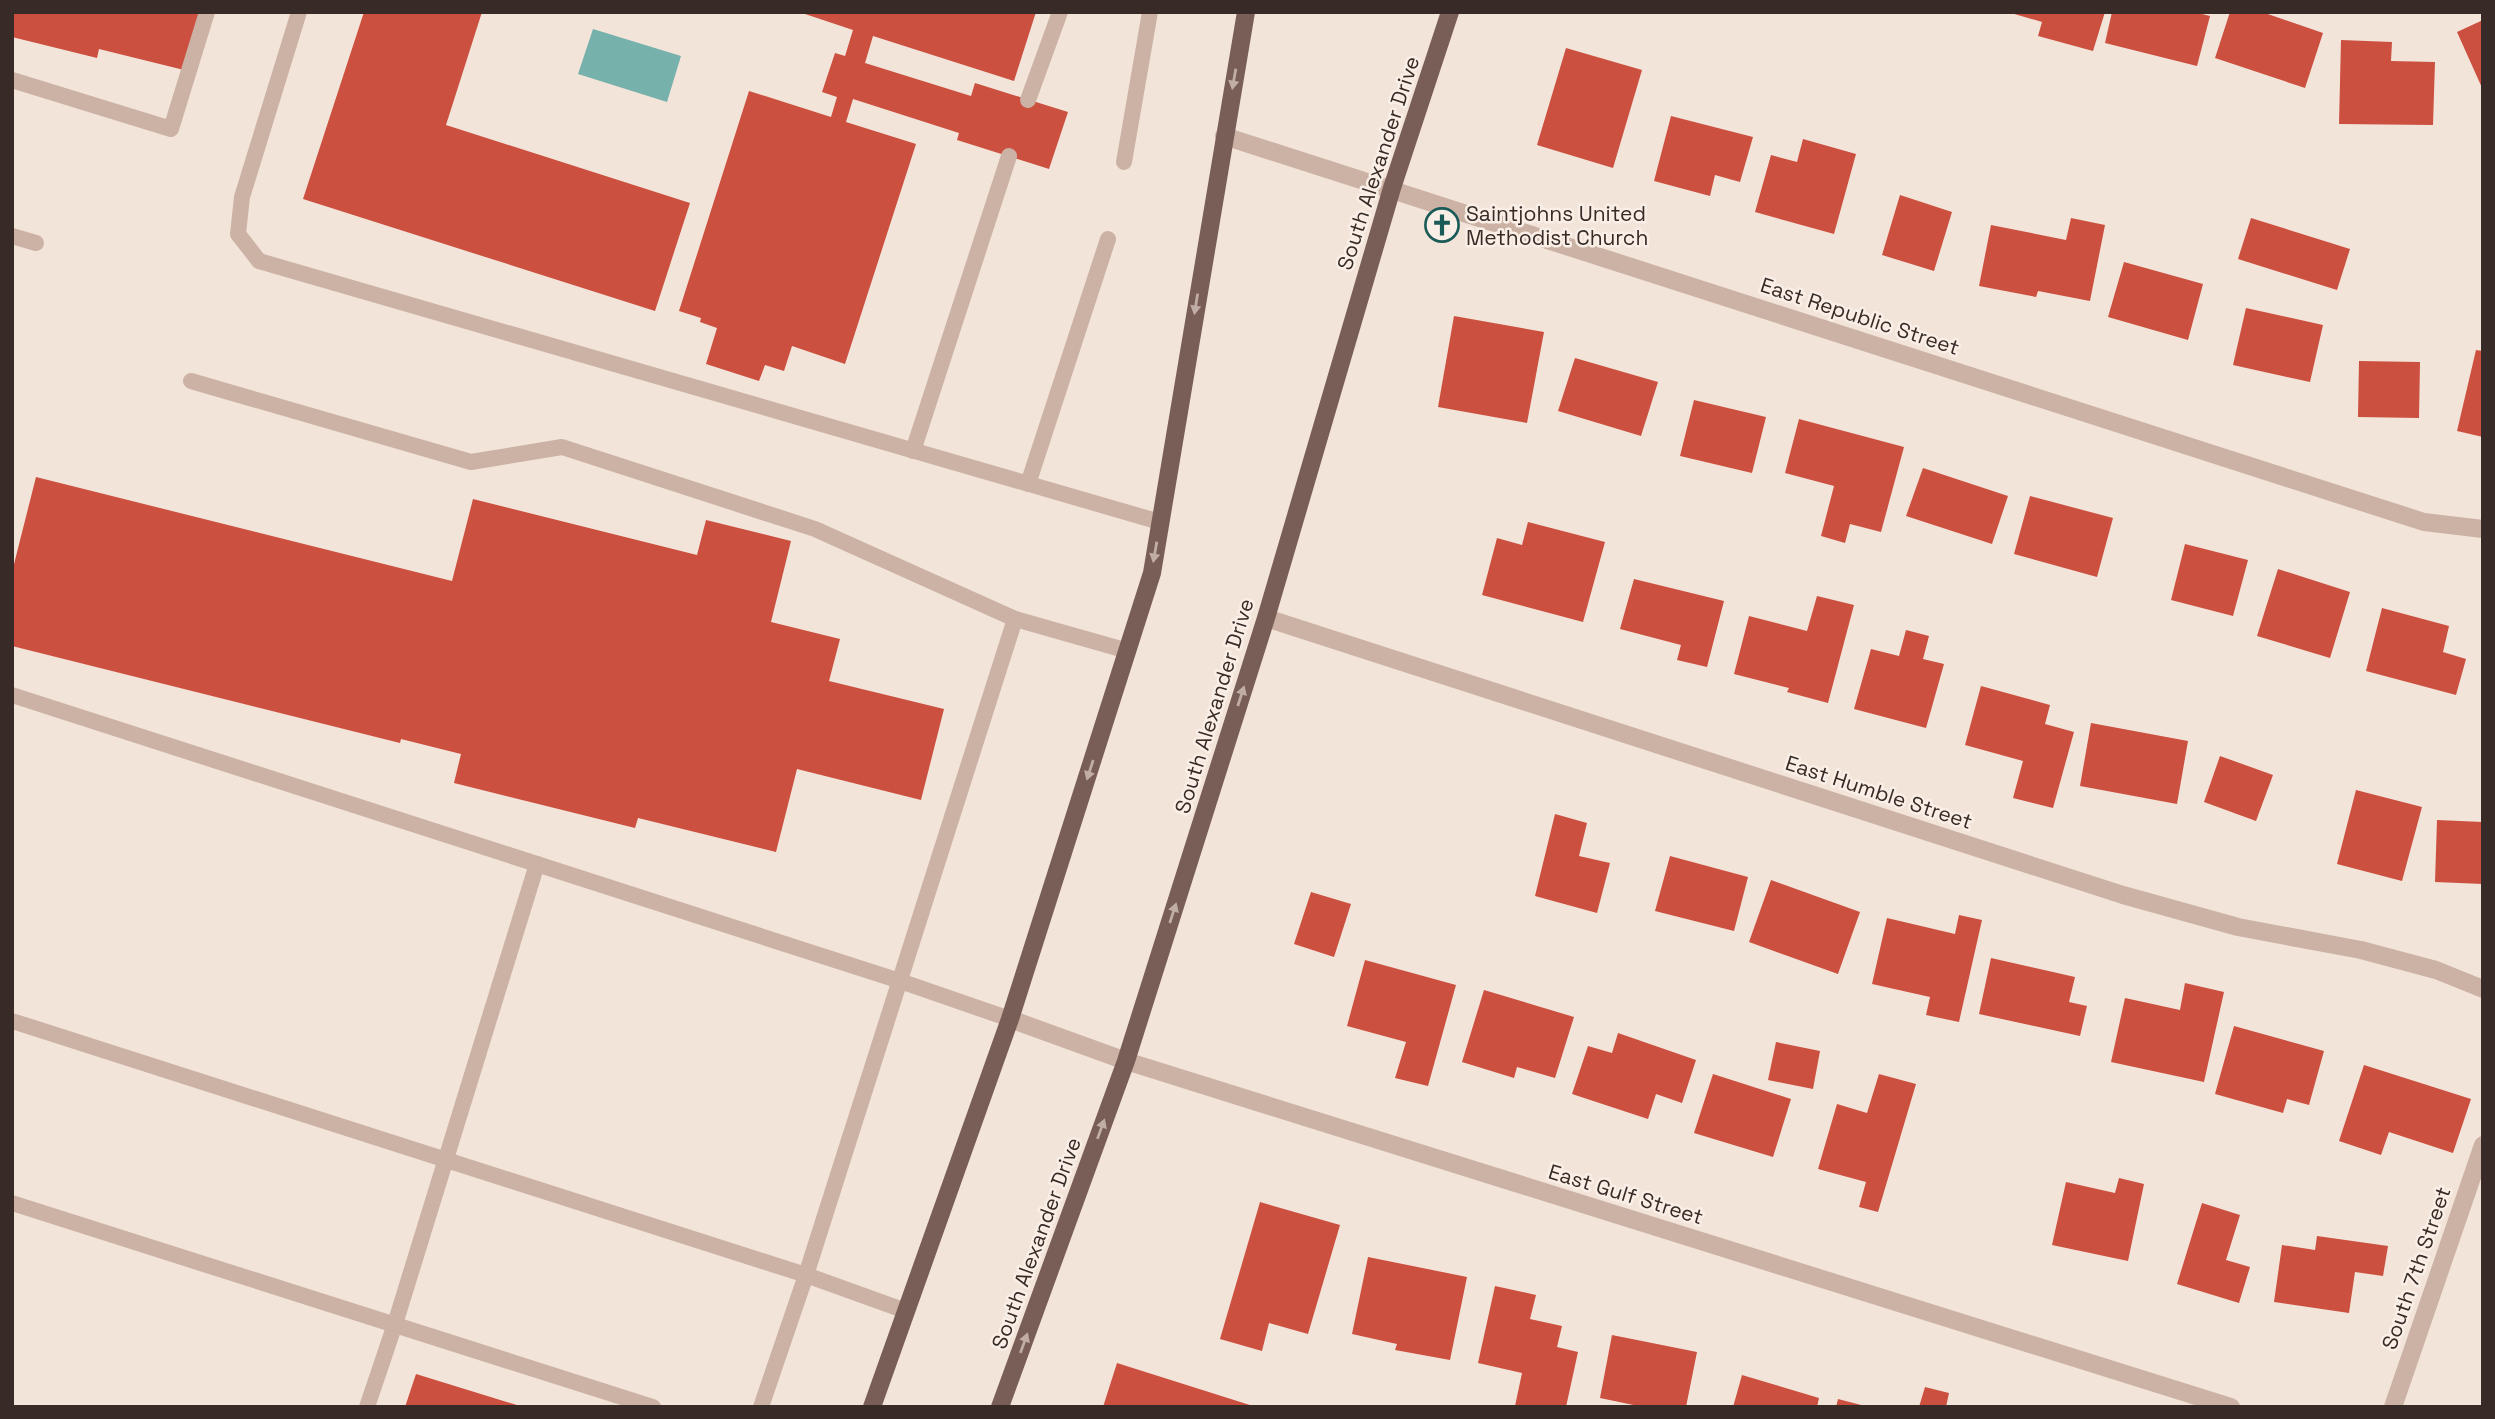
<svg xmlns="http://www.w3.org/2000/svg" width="2495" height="1419" viewBox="0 0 2495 1419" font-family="'Space Grotesk',sans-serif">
	<rect width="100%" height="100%" fill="#f3e4da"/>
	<path fill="#77b1ac" d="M593 29 681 56 667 102 578 74Z"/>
	<g fill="#cc503f">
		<path d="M12 12H203L188 71 99 49 97 58 12 37Z"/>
		<path d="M364 12H482L446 125 690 203 655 311 303 199Z"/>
		<path d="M799 12H1036L1014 81 873 36 865 63 971 96 975 83 1068 112 1049 169 957 140 959 133 853 99 846 122 916 144 845 364 792 346 784 371 765 365 759 381 706 364 717 328 700 322 701 318 679 311 749 91 831 117 837 97 822 92 835 53 845 56 853 30Z"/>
		<path d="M2105 12 2093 51 2038 36 2042 22 2011 13Z"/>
		<path d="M2112 12H2194L2210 16 2197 66 2105 43Z"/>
		<path d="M2230 12H2262L2323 33 2305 88 2215 58Z"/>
		<path d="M2483 20V90L2457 32Z"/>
		<path d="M2341 40 2392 42 2391 61 2435 62 2433 125 2339 124Z"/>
		<path d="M1566 48 1642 70 1613 168 1537 145Z"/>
		<path d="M1671 116 1753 137 1740 182 1715 175 1710 196 1654 181Z"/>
		<path d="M1803 139 1856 154 1834 234 1755 212 1771 155 1797 162Z"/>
		<path d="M1900 195 1952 212 1934 271 1882 255Z"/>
		<path d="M2071 218 2105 225 2090 301 2038 291 2036 297 1979 286 1991 225 2066 240Z"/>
		<path d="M2251 218 2350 249 2337 290 2238 259Z"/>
		<path d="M2124 262 2203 284 2188 340 2108 317Z"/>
		<path d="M2246 308 2323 325 2310 382 2233 365Z"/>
		<path d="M1454 316 1544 332 1527 423 1438 407Z"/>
		<path d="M2476 350 2483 351V437L2457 431Z"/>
		<path d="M1575 358 1658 382 1641 436 1558 411Z"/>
		<path d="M2359 361 2420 362 2419 418 2358 417Z"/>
		<path d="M1694 400 1766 417 1752 473 1680 456Z"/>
		<path d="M1799 419 1904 447 1881 532 1850 524 1845 543 1821 536 1834 486 1785 473Z"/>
		<path d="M1923 468 2008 496 1992 544 1906 516Z"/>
		<path d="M36 477 452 581 473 499 697 555 706 520 791 541 771 622 840 639 829 681 944 709 921 800 797 769 776 852 638 818 635 828 454 783 461 754 401 739 400 743 12 646V572Z"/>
		<path d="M2030 496 2113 518 2097 577 2014 554Z"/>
		<path d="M1528 522 1605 542 1583 622 1482 595 1497 538 1522 545Z"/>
		<path d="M2185 544 2248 560 2233 616 2171 600Z"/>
		<path d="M2278 569 2350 592 2330 658 2257 636Z"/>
		<path d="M1634 579 1724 601 1707 667 1677 660 1681 645 1620 629Z"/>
		<path d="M1817 596 1854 605 1828 703 1787 692 1789 688 1734 674 1749 616 1807 631Z"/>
		<path d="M2382 608 2449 626 2443 652 2466 659 2456 695 2366 671Z"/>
		<path d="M1906 630 1929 636 1923 659 1944 664 1926 728 1854 709 1871 649 1899 656Z"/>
		<path d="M1981 686 2050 705 2045 724 2074 732 2053 808 2013 798 2023 761 1965 745Z"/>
		<path d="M2091 723 2188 741 2177 804 2080 786Z"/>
		<path d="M2220 756 2273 775 2256 821 2204 802Z"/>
		<path d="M2356 790 2422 807 2402 881 2337 864Z"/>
		<path d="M1555 814 1587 823 1579 856 1610 863 1597 913 1535 896Z"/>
		<path d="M2437 820 2483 822V884L2435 882Z"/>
		<path d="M1670 856 1748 877 1734 931 1655 911Z"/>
		<path d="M1771 880 1860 912 1838 974 1749 942Z"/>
		<path d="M1311 892 1351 904 1334 957 1294 944Z"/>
		<path d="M1959 915 1982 920 1959 1022 1926 1015 1930 997 1872 984 1887 918 1955 934Z"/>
		<path d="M1991 958 2075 977 2069 1002 2087 1006 2080 1036 1979 1014Z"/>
		<path d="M1365 960 1456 985 1428 1086 1395 1078 1406 1042 1347 1026Z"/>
		<path d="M2185 983 2224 992 2204 1082 2111 1062 2125 998 2180 1010Z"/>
		<path d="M1484 990 1574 1017 1555 1078 1517 1067 1514 1078 1462 1062Z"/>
		<path d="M2234 1026 2324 1051 2309 1105 2287 1099 2283 1113 2215 1094Z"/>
		<path d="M1618 1033 1696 1060 1682 1103 1656 1094 1648 1119 1572 1094 1588 1046 1612 1053Z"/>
		<path d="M1776 1042 1820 1051 1813 1089 1768 1080Z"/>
		<path d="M2364 1065 2471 1099 2453 1153 2389 1132 2381 1155 2339 1141Z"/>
		<path d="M1713 1074 1791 1099 1773 1157 1694 1133Z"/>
		<path d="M1879 1074 1916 1084 1878 1212 1859 1207 1866 1182 1818 1169 1837 1104 1867 1113Z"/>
		<path d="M2119 1178 2144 1184 2128 1261 2052 1245 2066 1182 2115 1193Z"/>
		<path d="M1260 1202 1340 1225 1308 1334 1269 1323 1262 1351 1220 1339Z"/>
		<path d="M2202 1203 2240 1215 2226 1260 2250 1267 2239 1303 2177 1284Z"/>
		<path d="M2317 1236 2388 1246 2383 1276 2355 1272 2349 1313 2274 1302 2282 1245 2315 1250Z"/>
		<path d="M1368 1257 1467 1277 1450 1360 1395 1350 1397 1344 1352 1334Z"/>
		<path d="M1495 1286 1536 1295 1530 1319 1562 1326 1557 1347 1578 1352 1566 1407 1515 1406 1522 1373 1478 1363Z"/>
		<path d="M1612 1335 1697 1352 1686 1407H1643L1600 1398Z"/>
		<path d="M1117 1363 1253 1406V1407H1103Z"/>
		<path d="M416 1374 520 1406 519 1407H405Z"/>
		<path d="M1742 1375 1819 1398 1817 1407H1733Z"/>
		<path d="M1925 1387 1949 1393 1946 1407H1919Z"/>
		<path d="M1838 1399 1865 1406V1407H1836Z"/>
	</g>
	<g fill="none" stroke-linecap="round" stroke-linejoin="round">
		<g stroke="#cbb2a5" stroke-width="16">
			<path d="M299 12 242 197 238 234 259 261 1160 522"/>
			<path d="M12 80 171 129 207 12"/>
			<path d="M1028 100 1060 12"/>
			<path d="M1124 162 1150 12"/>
			<path d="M12 236 36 243"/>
			<path d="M191 381 471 462 562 447 815 529 1015 619"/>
			<path d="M913 451 1009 156"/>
			<path d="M1028 484 1108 239"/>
			<path d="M12 695 900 981 1010 1019"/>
			<path d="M12 1021 806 1275 761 1407"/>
			<path d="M12 1203 653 1407"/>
			<path d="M906 1311 806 1275 1015 619 1128 651"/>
			<path d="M367 1407 395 1324 537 864"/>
		</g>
		<g stroke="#cbb2a5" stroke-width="18">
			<path d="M1224 136 2424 522 2483 529"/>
			<path d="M1266 618 2123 895 2238 927 2361 950 2436 970 2483 989"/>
			<path d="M2393 1407 2483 1145"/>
		</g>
		<path stroke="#cbb2a5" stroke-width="18" d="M1010 1019 1126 1061 2231 1407"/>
		<g stroke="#795e57" stroke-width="18">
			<path d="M872 1407 1010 1019 1152 573 1246 12"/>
			<path d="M1000 1407 1126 1061 1266 618 1392 188 1450 12"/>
		</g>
	</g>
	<defs><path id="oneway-solid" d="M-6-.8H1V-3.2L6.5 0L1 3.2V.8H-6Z" transform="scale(1.75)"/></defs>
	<g fill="#c0aea6">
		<use href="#oneway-solid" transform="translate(1234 79) rotate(100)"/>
		<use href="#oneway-solid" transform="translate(1196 304) rotate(99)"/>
		<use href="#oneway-solid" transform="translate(1155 552) rotate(100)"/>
		<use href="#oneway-solid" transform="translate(1241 696) rotate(-72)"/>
		<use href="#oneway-solid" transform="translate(1090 770) rotate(108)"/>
		<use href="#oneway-solid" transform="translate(1173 913) rotate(-72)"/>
		<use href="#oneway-solid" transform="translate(1101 1129) rotate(-70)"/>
		<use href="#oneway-solid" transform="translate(1024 1343) rotate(-70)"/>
	</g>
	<defs>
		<g id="church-ring" transform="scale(1.75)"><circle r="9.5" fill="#faefe6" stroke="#1a5a57" stroke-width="1.5"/><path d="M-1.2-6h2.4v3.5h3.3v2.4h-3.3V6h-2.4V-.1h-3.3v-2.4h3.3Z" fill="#1a5a57"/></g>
	</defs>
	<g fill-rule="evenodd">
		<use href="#church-ring" x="1442" y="225"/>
	</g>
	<g text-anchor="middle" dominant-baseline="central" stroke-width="5" stroke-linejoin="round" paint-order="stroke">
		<g font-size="21" fill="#372a27" stroke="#faefe6">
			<text transform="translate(1378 163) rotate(-72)">South Alexander Drive</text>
			<text transform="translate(1860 316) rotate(18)">East Republic Street</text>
			<text transform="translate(1214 706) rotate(-73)">South Alexander Drive</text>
			<text transform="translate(1879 792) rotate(18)">East Humble Street</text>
			<text transform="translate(1626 1194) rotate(17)">East Gulf Street</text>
			<text transform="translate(1036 1243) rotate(-70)">South Alexander Drive</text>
			<text transform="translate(2416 1268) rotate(-71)">South 7th Street</text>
		</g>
		<g font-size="21" fill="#372a27" stroke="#faefe6" text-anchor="start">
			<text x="1466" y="213">Saintjohns United<tspan x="1466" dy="24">Methodist Church</tspan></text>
		</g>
	</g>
	<rect width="2495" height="1419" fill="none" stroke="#372a27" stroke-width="28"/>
</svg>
